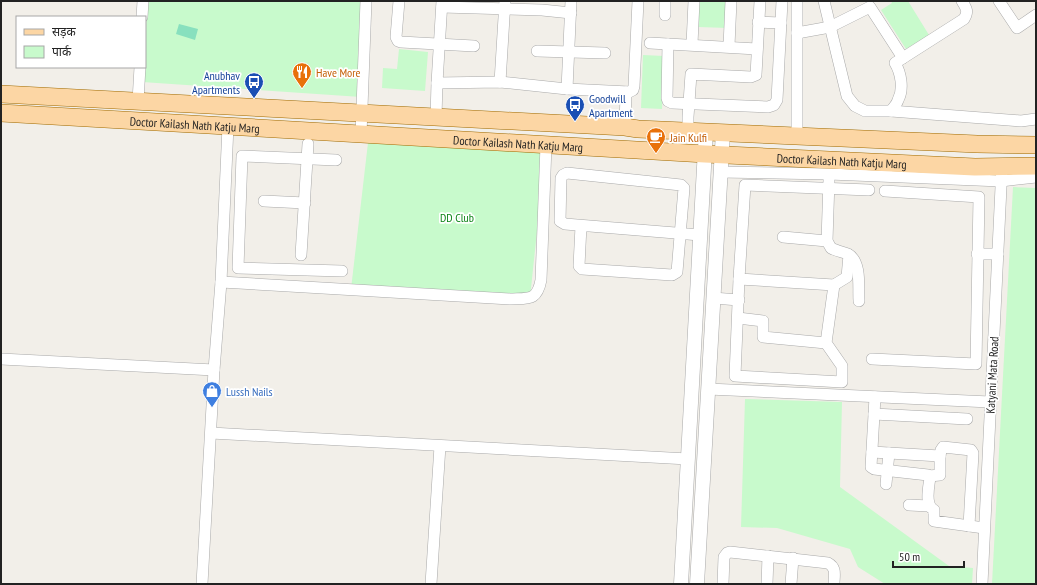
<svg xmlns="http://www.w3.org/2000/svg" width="1037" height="585" viewBox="0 0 1037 585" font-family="'PT Sans Narrow','Noto Sans Devanagari',sans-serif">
	<rect width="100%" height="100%" fill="#f2efe9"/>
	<g fill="#c8facc">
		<path d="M147 1H363L361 97 142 82 145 67Z"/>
		<path d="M699 1H730L728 28 698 27Z"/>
		<path d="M891 1H908L929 35 906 49 881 10 892 3Z"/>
		<path d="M399 49 428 52 425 91 382 88 383 68 397 69Z"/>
		<path d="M643 55 664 56 662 109 641 108Z"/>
		<path d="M369 134 546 145 530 298 351 289Z"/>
		<path d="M1013 187 1036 188V584H992Z"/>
		<path d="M745 399 842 402 840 487 949 566 973 568 972 584H885L858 567 850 549 777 528 741 527Z"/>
	</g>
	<path fill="#88e0be" d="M179 24 198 29 195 40 176 34Z"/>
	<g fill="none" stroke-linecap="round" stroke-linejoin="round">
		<g stroke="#a9a9a9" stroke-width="12">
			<g id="minor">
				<path d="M399 1 396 37 398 41 401 42 474 46"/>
				<path d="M442 1 437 83 500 82 567 89 629 92 633 90 634 86 638 1"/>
				<path d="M824 1 847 96 855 106 865 111H891L1021 121 1036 119"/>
				<path d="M999 1 1017 28 1036 15"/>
				<path d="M442 7 542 10 571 13"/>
				<path d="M665 15V1"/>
				<path d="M142 17 143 1"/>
				<path d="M758 22 781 23"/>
				<path d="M797 33 830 27 870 7 903 58"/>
				<path d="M650 43 757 49"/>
				<path d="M668 44 667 98 668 101 672 103 768 107 774 105 777 100 782 1"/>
				<path d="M692 44 694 1"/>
				<path d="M729 46 731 1"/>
				<path d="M537 51 605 53"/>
				<path d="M500 82 505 1"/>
				<path d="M567 89 571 1"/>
				<path d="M138 101 140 67"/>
				<path d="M891 111C893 108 897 104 898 100 904 89 901 73 895 63L964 19C969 11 966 8 962 1"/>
				<path d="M436 117 437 83"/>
				<path d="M625 127 626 92"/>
				<path d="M688 130V117L691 74 751 77 756 75 760 1"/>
				<path d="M361 134 366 1"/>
				<path d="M797 135V1"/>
				<path d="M336 160 242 156 238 268 342 271"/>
				<path d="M720 172 829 174 1001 181 1036 177"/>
				<path d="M829 180 827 241 831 248C836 251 843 252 848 254 862 262 858 288 859 301"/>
				<path d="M264 201 305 203"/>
				<path d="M581 226 579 266 582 269 672 275 677 272 684 188 681 185 567 173 563 175 561 178 560 221 565 224 700 235"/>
				<path d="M783 237 827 241"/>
				<path d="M977 254H998"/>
				<path d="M301 255 308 144"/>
				<path d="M849 255 847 277 834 285 739 279 745 185 869 190"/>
				<path d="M739 279 735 376 842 382V366L826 343 834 285"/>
				<path d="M221 282 510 299C529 298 537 301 541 280L546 145"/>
				<path d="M713 298 739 300"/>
				<path d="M738 318 763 321V337L826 343"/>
				<path d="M1 359 214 370"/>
				<path d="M872 359 976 364 979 197 885 191"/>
				<path d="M708 389 990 402"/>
				<path d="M875 397 871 467 874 469 928 475 930 477C929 487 924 505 934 510V521L984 528"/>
				<path d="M874 414 967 419"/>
				<path d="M211 433 688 459"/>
				<path d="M872 452 940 456 941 450 943 447 971 450 973 453 969 526"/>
				<path d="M929 476 940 475V456"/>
				<path d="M886 484 889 453"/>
				<path d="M909 505 929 506"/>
				<path d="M202 584 214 370 221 282 228 126"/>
				<path d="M431 584 440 446"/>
				<path d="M723 584 724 557 727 553 730 552 828 563C837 568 834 575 834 584"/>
				<path d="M767 584 768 556"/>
				<path d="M791 584 793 558"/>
				<path d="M982 584 1002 166"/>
			</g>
		</g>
		<g stroke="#a9a9a9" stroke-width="15">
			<g id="tertiary">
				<path d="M681 584 706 131"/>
				<path d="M697 584 723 132"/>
			</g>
		</g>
		<g stroke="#a06b00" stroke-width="18">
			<g id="primary">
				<path d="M1 94 625 127 638 129 977 144 1036 145"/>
				<path id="s1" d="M1 113 705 154 975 167 1036 166"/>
			</g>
		</g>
		<use href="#minor" stroke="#fff" stroke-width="11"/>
		<use href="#tertiary" stroke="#fff" stroke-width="14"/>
		<use href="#primary" stroke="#fcd6a4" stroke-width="17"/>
	</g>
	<defs>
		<g id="restaurant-pin" transform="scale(1)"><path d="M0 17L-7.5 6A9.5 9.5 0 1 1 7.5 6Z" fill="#e8710a" stroke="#fff"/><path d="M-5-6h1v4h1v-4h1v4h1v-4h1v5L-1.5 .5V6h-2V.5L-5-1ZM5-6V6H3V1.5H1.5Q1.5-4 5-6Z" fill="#fff"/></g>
		<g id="bus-pin" transform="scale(1)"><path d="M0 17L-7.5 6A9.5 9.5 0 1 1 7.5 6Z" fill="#1a4fb4" stroke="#fff"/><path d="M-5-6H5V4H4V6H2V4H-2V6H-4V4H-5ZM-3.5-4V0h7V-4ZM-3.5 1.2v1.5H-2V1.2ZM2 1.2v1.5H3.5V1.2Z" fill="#fff"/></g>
		<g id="cafe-pin" transform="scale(1)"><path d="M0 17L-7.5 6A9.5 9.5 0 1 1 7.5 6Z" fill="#e8710a" stroke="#fff"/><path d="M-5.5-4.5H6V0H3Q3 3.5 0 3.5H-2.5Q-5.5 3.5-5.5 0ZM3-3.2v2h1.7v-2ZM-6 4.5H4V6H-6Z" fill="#fff"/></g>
		<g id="shop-pin" transform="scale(1)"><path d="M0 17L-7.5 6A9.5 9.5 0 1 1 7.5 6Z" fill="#3f7fe0" stroke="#fff"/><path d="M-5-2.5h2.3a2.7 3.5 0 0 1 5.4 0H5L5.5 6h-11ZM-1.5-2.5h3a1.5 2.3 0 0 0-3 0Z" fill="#fff"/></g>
	</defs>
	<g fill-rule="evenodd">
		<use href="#restaurant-pin" x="302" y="72"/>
		<use href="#bus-pin" x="254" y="82"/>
		<use href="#bus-pin" x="575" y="105"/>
		<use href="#cafe-pin" x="656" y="137"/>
		<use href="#shop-pin" x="212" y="391"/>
	</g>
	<g text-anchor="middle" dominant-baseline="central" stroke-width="3.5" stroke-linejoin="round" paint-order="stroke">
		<g font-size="12" fill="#c56008" stroke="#fff" text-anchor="start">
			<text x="316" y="72">Have More</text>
			<text x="670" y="137">Jain Kulfi</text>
		</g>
		<g font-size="12" fill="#164399" stroke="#fff" text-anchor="end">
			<text x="240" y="75">Anubhav<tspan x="240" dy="14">Apartments</tspan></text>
			<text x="589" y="98" text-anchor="start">Goodwill<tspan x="589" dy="14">Apartment</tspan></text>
		</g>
		<g font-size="12" fill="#222" stroke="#fff">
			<text stroke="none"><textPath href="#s1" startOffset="194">Doctor Kailash Nath Katju Marg</textPath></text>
			<text stroke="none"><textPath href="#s1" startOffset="518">Doctor Kailash Nath Katju Marg</textPath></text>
			<text stroke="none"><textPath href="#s1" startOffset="842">Doctor Kailash Nath Katju Marg</textPath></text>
			<text transform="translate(992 375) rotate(-87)">Katyani Mata Road</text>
		</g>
		<g font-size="12" fill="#0c8416" stroke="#fff">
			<text x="457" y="217">DD Club</text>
		</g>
		<g font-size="12" fill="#366cbe" stroke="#fff" text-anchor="start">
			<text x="226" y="391">Lussh Nails</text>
		</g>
	</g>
	<rect width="1037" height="585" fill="none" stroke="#222222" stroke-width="4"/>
	<rect x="16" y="16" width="130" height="52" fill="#ffffff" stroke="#a7a7a7"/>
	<rect x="24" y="29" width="20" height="6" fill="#fcd6a4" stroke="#a7a7a7"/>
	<text x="52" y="36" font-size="12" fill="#222222">सड़क</text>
	<rect x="24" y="46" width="20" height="12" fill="#c8facc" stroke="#a7a7a7"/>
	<text x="52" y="56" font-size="12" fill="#222222">पार्क</text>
	<path d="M893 561v6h71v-6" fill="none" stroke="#222222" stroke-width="2"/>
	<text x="899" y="561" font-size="12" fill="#222222" stroke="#ffffff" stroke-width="3" paint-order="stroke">50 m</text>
</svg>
